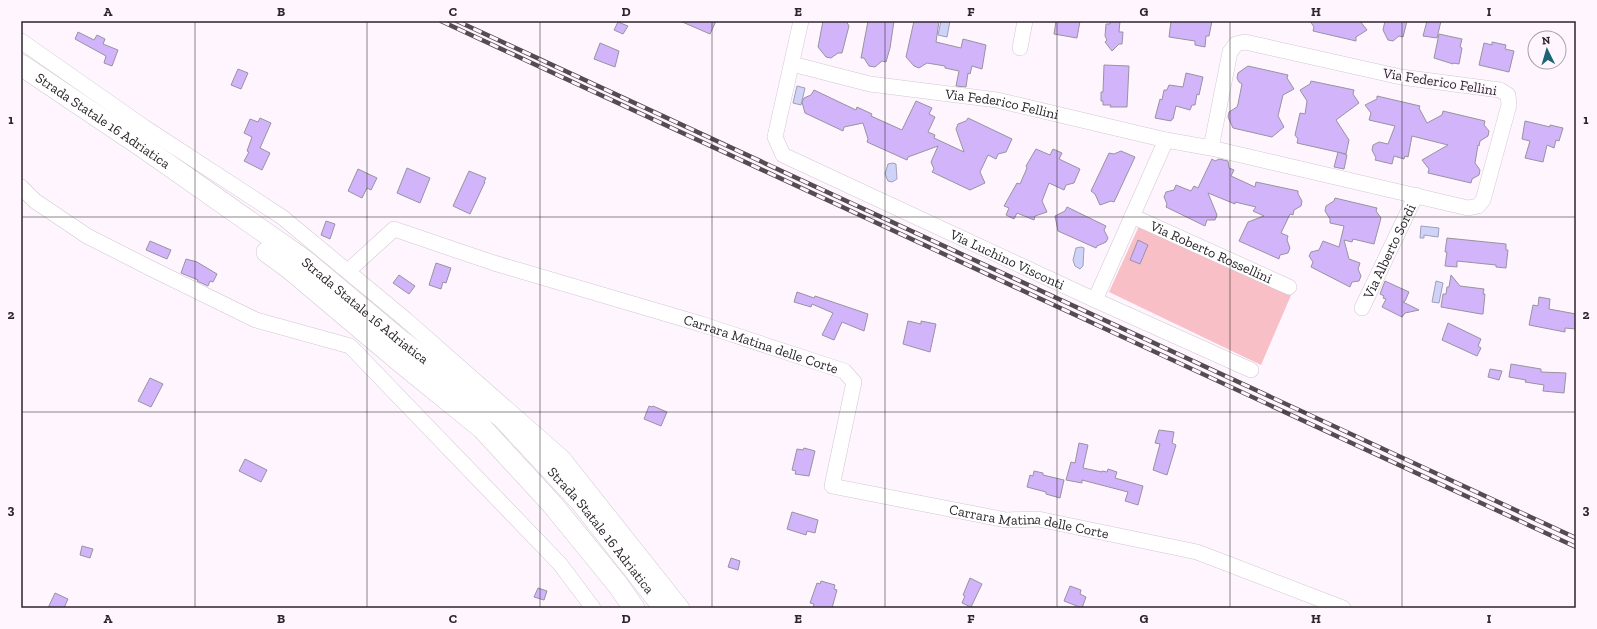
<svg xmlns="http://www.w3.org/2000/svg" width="1597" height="629" viewBox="0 0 1597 629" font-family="'Zilla Slab',serif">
	<rect width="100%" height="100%" fill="#fef5fe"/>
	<path fill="#f8c0c6" d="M1139 226 1292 293 1261 365 1109 292Z"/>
	<g fill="#d0d3f8" stroke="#9e9fba">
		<path d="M941 21H950L947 37 938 35Z"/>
		<path d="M797 86 805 88 801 105 793 103Z"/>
		<path d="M893 163 896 164C896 165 897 178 897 179L892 182 888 181 885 174 888 164Z"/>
		<path d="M1421 226 1439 228 1438 237 1424 235V238H1420Z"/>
		<path d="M1081 247 1084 248 1083 266 1080 269 1075 266 1073 260 1076 248Z"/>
		<path d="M1436 281 1443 283 1439 303 1432 302Z"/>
	</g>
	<g fill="#d2b4fa" stroke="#98939f">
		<path d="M680 21H716L710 34Z"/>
		<path d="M823 21H846L849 26 842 53H838L831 58 826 57 818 47Z"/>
		<path d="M868 21H894L890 48 886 62 882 61 875 67 869 66 864 58H861Z"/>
		<path d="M914 21H939L936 42 961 48 963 39 986 45 982 69 972 66 970 74 968 73 966 87 956 86 959 71 945 68V66L927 63 919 68 914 66 906 57Z"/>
		<path d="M1056 21H1080L1077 38 1054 34Z"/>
		<path d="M1110 21H1120L1119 32H1123L1122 44H1119L1112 51 1105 42 1107 40 1105 36 1106 24H1110Z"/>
		<path d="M1171 21H1212L1209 36H1206L1205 47 1195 45V41L1169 37Z"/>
		<path d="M1310 21H1360L1367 30 1356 37V41L1313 31 1314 27Z"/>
		<path d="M1385 21H1407L1403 37 1399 36 1393 41 1388 40 1383 30Z"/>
		<path d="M1427 21H1441L1437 38 1423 36Z"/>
		<path d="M618 22 628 26 623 34 614 30Z"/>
		<path d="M78 32 94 40 97 35 105 39 103 44 118 50 112 66 104 63 106 56 75 39Z"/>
		<path d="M1439 34 1462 39 1460 47 1462 48 1459 64 1453 63V64L1434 58Z"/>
		<path d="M1492 42 1506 45 1505 49 1514 51 1509 72 1479 65 1484 43 1492 45Z"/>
		<path d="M600 43 619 51 615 67 594 59Z"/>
		<path d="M1104 65 1129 66 1127 107H1110L1111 105H1103V101H1101V92H1103Z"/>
		<path d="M1248 66 1288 75 1287 78 1294 89 1283 95 1278 116 1284 127 1272 137 1233 128 1228 117 1229 112 1237 107 1238 104 1242 84 1239 82 1237 78 1238 73Z"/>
		<path d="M238 69 248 73 241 89 231 85Z"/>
		<path d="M1186 73 1203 77 1199 95 1197 94 1195 105H1192L1190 110 1176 106 1173 119H1172L1171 121 1155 118 1160 99 1162 100 1164 90H1167L1169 85 1183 87Z"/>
		<path d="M1311 81 1354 90 1353 94 1359 103 1336 120 1349 140 1346 154 1297 143 1298 139 1295 135 1300 113 1305 114 1307 101 1300 90 1310 84Z"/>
		<path d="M814 90 856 110 857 107 872 114 871 116 902 130 916 101 932 108 929 114 935 117 928 132 935 135 934 138 964 152 956 129 958 124 966 121 968 118 1012 139 1006 152 998 154 996 159 988 155 980 172 985 183 970 190 932 172 934 169 931 162 938 146 908 157 907 160 867 142 868 139 863 123 844 127 843 131 805 113 802 102 804 98 811 95Z"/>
		<path d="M1377 96 1420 106 1419 108 1427 123 1442 115 1443 111 1485 121 1484 125 1489 131 1488 136 1480 141 1479 146 1478 145 1475 163 1480 170 1479 175 1472 179 1471 183 1428 173 1429 169 1422 160 1448 145 1412 136 1408 157 1405 156 1404 159 1394 156 1392 164 1375 160 1376 158 1372 150 1373 145 1379 142 1388 144 1395 126 1369 120 1371 113 1365 105 1377 99Z"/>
		<path d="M260 118 271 123 260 148 270 153 262 170 244 161 249 152 247 151 252 137 244 133 250 119 258 122Z"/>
		<path d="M1525 121 1550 127V125L1563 128 1559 141 1556 140 1554 148 1547 145 1543 162 1525 158 1530 141 1522 139Z"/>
		<path d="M1036 149 1050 155 1053 149 1062 153 1059 159 1080 169 1074 183 1066 185 1064 190 1049 183 1042 201 1047 212 1035 216 1034 220 1017 213 1014 219 1006 215 1009 208 1004 206 1017 183 1020 184 1027 168 1026 166Z"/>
		<path d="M1121 151 1135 157 1114 202 1111 201 1100 205 1095 194 1091 191 1109 153 1114 154Z"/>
		<path d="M1338 152 1347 155 1344 169 1334 167Z"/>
		<path d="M1212 159 1215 161 1219 159 1228 161 1229 168 1234 170 1231 176 1255 187 1256 182 1298 191V194L1302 201 1301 206 1294 210 1293 215 1290 214 1281 233 1288 236 1287 240 1290 248 1288 253 1280 255 1279 259 1239 241 1248 222 1264 216 1253 211 1256 207 1235 202V204L1208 193 1217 215 1215 220H1207L1205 226 1166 207 1167 204 1164 197 1166 192 1174 190 1176 185 1191 191 1194 186 1198 188Z"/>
		<path d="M407 168 430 178 420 203 397 193Z"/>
		<path d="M358 169 377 178 371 190 367 188 362 198 348 191Z"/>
		<path d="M469 171 486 178 484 182H485L470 214 453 206Z"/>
		<path d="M1335 198 1377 208 1376 211 1381 218 1374 244 1353 239 1352 242 1344 240 1349 259 1360 263 1358 269 1361 276 1359 281 1352 282 1350 287 1311 267 1313 262 1309 256 1311 252 1319 250 1323 241 1339 247 1344 226 1330 223V219L1325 211 1326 206 1334 201Z"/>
		<path d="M1067 207 1106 226 1104 230 1108 238 1106 242 1097 246 1096 248 1058 231 1055 216 1065 211Z"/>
		<path d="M326 221 335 224 330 239 321 235Z"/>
		<path d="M1447 238 1506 244V250H1508L1506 268 1496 267V265L1457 261V267L1445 266 1447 252H1445Z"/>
		<path d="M1138 240 1148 245 1140 264 1130 260Z"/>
		<path d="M150 241 171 250 167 259 146 250Z"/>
		<path d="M186 259 197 262 217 274 213 282 210 281 208 286 197 281 198 280 181 273Z"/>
		<path d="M436 263 451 268 446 283 443 282 441 289 429 285Z"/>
		<path d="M399 275 415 286 409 294 393 283Z"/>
		<path d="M1451 275 1460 286 1484 289 1483 294H1485L1483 314H1481L1441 307 1443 294H1446L1447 287H1449Z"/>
		<path d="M1385 281 1409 292 1405 301 1403 302 1419 310 1405 313 1402 317 1382 307 1386 299 1383 298 1384 296 1380 294Z"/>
		<path d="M797 292 814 298 815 296 868 314 864 331 842 322 834 340 822 335 833 313 812 304 811 307 794 302Z"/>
		<path d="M1539 297 1550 299 1549 309 1576 314V329L1565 328V332L1529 325 1533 305 1538 306Z"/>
		<path d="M908 321 921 324V321L936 324 930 352 903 344Z"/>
		<path d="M1448 323 1481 339 1478 346 1481 348 1477 356 1442 340Z"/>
		<path d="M1511 364 1541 369V372L1566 373 1564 393 1543 391 1544 385 1525 382 1526 380 1509 377Z"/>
		<path d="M1490 369 1502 371 1499 380 1488 377Z"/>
		<path d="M150 378 163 384 151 407 138 401Z"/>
		<path d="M649 406 652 407 653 406 667 412 661 426 644 419Z"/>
		<path d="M1159 430 1174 432 1172 443 1176 445 1167 475 1153 470 1160 444 1155 443Z"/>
		<path d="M1079 443 1088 445 1083 468 1102 472V471L1107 472 1108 469 1117 472 1115 478 1143 486 1138 505 1125 501 1128 492 1082 480V483L1066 480 1071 462 1075 463Z"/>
		<path d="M804 448 815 451 809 476 795 474 796 471 792 470 797 449 803 450Z"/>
		<path d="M245 459 267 470 261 482 239 471Z"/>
		<path d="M1034 471 1043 473V475L1064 480 1060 498 1046 494V492L1027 487 1030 475 1033 476Z"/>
		<path d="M792 512 818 520 815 533 807 531 806 535 787 529Z"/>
		<path d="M82 546 93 549 90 558 80 555Z"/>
		<path d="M731 558 740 561 738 570 728 567Z"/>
		<path d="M970 578 982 584 971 607 962 603 965 596 963 595Z"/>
		<path d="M821 581 835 585 834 589 837 590 832 608H813L814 604 810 603 817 583 820 584Z"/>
		<path d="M1070 586 1081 590 1080 594 1086 597 1082 608 1064 601Z"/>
		<path d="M538 588 547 591 544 600 534 597Z"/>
		<path d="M55 593 68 599 64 608H48Z"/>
	</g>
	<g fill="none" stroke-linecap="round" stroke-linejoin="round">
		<g stroke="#d2c7d2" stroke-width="16">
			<g id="minor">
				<path id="s1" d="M801 21 775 137 783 155 1095 300 1251 370"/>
				<path d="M21 41 144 127 282 217 405 319 563 458 682 608"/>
				<path d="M1020 48 1025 21"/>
				<path id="s2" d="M792 64 870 84 997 100 1166 140 1211 148 1468 208 1478 206 1483 200 1509 105 1508 95 1500 90 1401 77 1245 42 1236 44 1230 52 1211 148"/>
				<path d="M21 187 35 201 87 236 154 270 256 320 350 346 560 564 593 608"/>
				<path id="s3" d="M1132 216 1289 287"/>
				<path id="s4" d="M348 271 394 229 494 263 701 324 844 371 854 382 832 486 1006 520 1038 519 1197 552 1343 608"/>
				<path d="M1095 300 1166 140"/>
				<path id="s5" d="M1362 308 1416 195"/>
			</g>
		</g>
		<g stroke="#d2c7d2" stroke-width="22">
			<g id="highway">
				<path id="s6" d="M21 65 143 147 304 260 401 341 502 417 581 502 664 608"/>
				<path d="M267 252 289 268 403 364 482 428 552 504 618 585 634 608"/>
			</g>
		</g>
		<use href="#minor" stroke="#fff" stroke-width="15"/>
		<use href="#highway" stroke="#fff" stroke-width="21"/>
		<g stroke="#534d52" stroke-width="4.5">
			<g id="rail">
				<path d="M441 21 1576 547"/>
				<path d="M457 21 1576 538"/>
			</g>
		</g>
		<use href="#rail" stroke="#fef5fe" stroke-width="3" stroke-dasharray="9" stroke-linecap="butt"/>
	</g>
	<path fill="none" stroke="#2b262a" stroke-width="1" stroke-opacity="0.55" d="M195 21V608M367 21V608M540 21V608M712 21V608M885 21V608M1057 21V608M1230 21V608M1402 21V608M21 217H1576M21 412H1576"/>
	<g text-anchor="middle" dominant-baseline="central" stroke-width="3" stroke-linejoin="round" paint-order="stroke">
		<g font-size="14" fill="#2b262a" stroke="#fef5fe">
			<text transform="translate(1440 82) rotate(9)">Via Federico Fellini</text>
			<text stroke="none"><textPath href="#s2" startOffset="214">Via Federico Fellini</textPath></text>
			<text stroke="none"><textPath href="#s6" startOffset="99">Strada Statale 16 Adriatica</textPath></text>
			<text stroke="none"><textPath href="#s5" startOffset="63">Via Alberto Sordi</textPath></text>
			<text stroke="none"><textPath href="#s3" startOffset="87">Via Roberto Rossellini</textPath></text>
			<text stroke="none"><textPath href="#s1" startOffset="386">Via Luchino Visconti</textPath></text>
			<text stroke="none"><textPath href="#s6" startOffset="423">Strada Statale 16 Adriatica</textPath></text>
			<text stroke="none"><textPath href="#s4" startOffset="447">Carrara Matina delle Corte</textPath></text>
			<text stroke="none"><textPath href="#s4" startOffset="856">Carrara Matina delle Corte</textPath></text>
			<text stroke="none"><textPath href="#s6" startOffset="747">Strada Statale 16 Adriatica</textPath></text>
		</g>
	</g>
	<rect width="1597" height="629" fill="none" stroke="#fef5fe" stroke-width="44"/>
	<g transform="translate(1547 50) rotate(355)"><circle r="19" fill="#fef5fe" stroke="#aaa2a9"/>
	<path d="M0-3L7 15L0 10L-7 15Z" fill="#1c6473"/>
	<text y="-6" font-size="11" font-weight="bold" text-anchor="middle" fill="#2b262a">N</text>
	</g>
	<rect x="22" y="22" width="1553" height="585" fill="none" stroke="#2b262a" stroke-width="1.5"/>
	<g font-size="13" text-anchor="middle" font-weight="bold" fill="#2b262a">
		<text x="108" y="16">A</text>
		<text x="281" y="16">B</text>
		<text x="453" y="16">C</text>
		<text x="626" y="16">D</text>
		<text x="798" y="16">E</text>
		<text x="971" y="16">F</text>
		<text x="1144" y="16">G</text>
		<text x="1316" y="16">H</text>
		<text x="1489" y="16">I</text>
		<text x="11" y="124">1</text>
		<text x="1586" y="124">1</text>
		<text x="11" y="319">2</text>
		<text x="1586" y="319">2</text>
		<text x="11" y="514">3</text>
		<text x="1586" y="514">3</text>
		<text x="108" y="623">A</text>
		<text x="281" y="623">B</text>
		<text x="453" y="623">C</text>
		<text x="626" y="623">D</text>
		<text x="798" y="623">E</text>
		<text x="971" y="623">F</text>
		<text x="1144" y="623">G</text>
		<text x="1316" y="623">H</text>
		<text x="1489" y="623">I</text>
	</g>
</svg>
